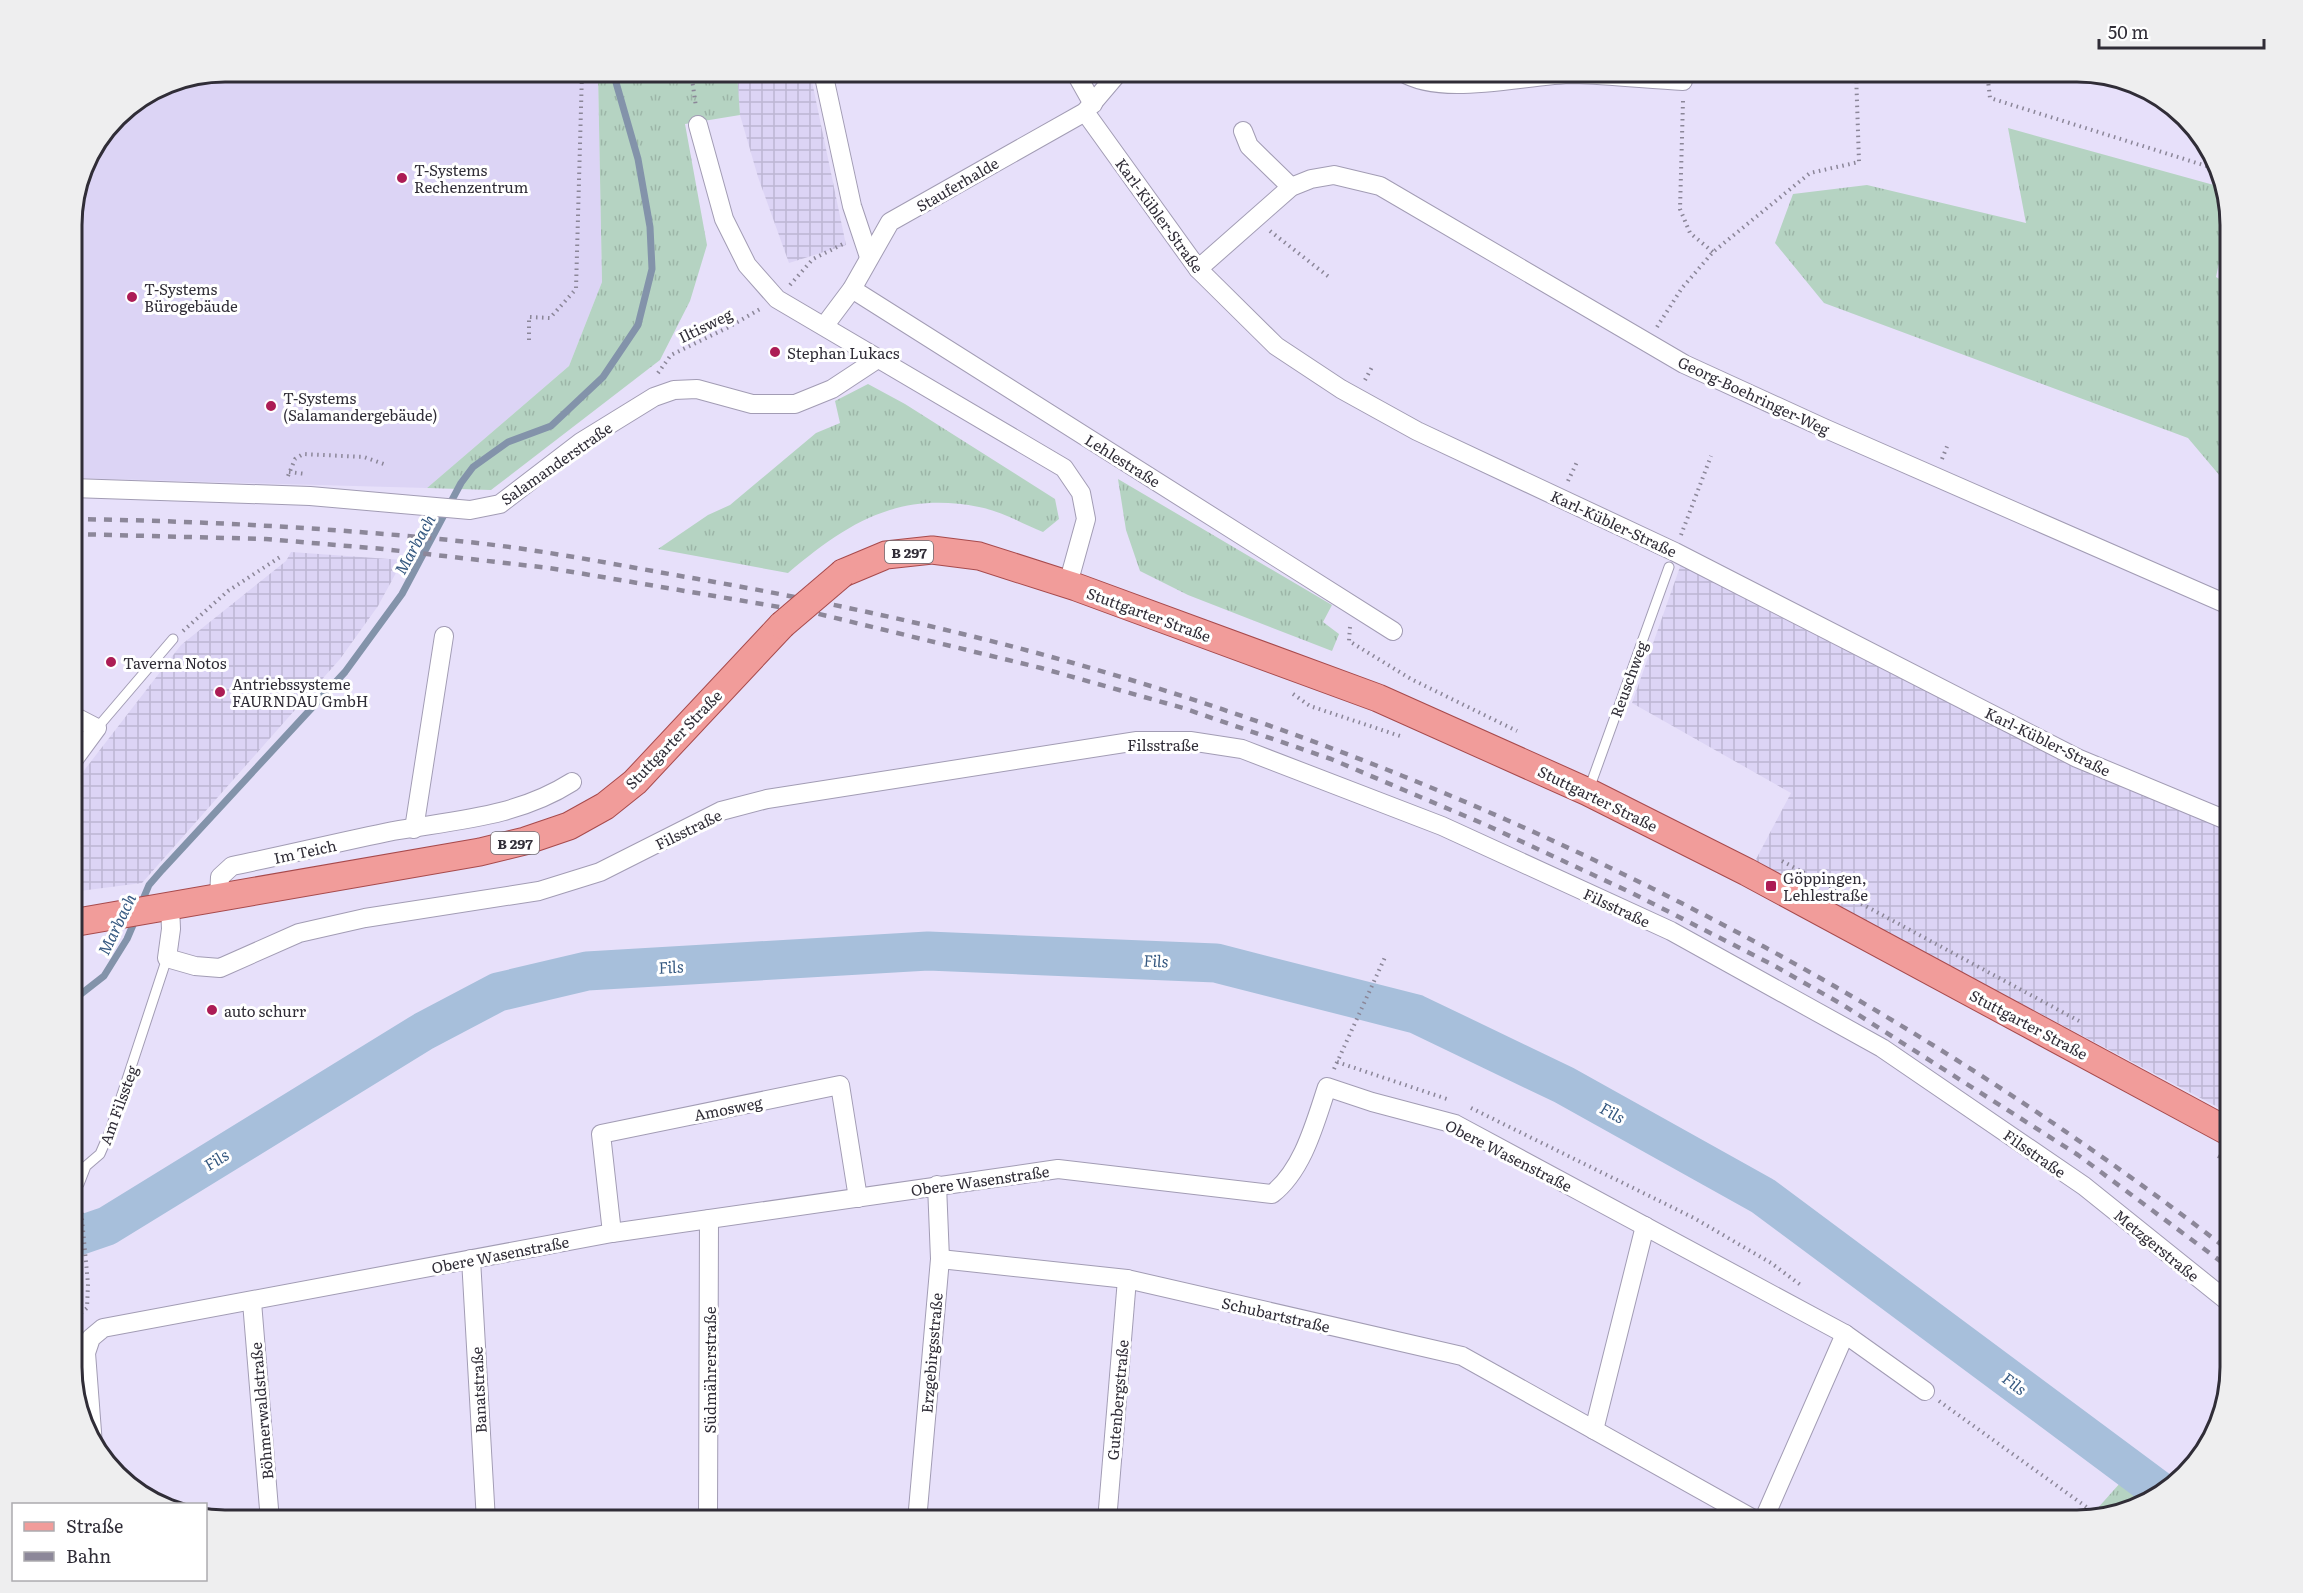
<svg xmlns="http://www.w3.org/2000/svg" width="2303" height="1593" viewBox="0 0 2303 1593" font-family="Literata,serif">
	<defs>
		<pattern id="industrial-grid" width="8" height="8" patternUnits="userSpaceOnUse" patternTransform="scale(1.5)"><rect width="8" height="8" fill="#dcd4f5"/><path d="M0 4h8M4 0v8" fill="none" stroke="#bdb6d3"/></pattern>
		<pattern id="grass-tufts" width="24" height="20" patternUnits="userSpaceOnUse" patternTransform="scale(1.5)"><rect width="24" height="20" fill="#b5d3c2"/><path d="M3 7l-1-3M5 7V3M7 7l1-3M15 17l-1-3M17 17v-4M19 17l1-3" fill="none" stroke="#9cb5a7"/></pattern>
	</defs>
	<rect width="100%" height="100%" fill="#e7e0fa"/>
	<path fill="#dcd4f5" d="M225 72H598L602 282 569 366 427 488 72 478V216L84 166 117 117 167 84Z"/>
	<g fill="url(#industrial-grid)">
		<path d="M737 72H810L846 245 789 263 758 177 740 115Z"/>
		<path d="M291 552 403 560 378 606 340 659 142 883 72 892V786L181 645 286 561Z"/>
		<path d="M1681 564 2231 829V1114L1754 863 1791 793 1632 703Z"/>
	</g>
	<g fill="url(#grass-tufts)">
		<path d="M598 72H737L740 115 685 124 707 245 690 301 660 360 491 490 427 488 569 366 602 282Z"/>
		<path d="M2008 128 2221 187 2229 216 2216 277 2231 286V489L2188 438 1824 303 1775 243 1793 194 1867 185 2026 223Z"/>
		<path d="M868 384 905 404 1055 499 1059 519 1043 532C1023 524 1001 511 979 507 898 491 847 523 788 573L658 549 708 515 730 505 816 433 840 423 835 401Z"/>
		<path d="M1118 479 1332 605 1323 622 1339 634 1332 651 1188 595 1140 571 1126 530Z"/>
		<path d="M2121 1482 2150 1502 2146 1505 2088 1519Z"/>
	</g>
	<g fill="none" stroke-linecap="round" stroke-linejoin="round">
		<g stroke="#8393aa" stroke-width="7">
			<path d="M141 904 149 885 162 870 345 672 402 594 461 483 473 467 508 442 551 426 603 377 638 325 652 269 650 227 638 159 613 72"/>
			<path d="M72 1001 104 976 127 939 136 918"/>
		</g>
		<path stroke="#a7bfdb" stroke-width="39" d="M72 1238 107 1226 424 1031 498 992 587 971 928 951 1216 963 1416 1014 1564 1085 1763 1196 2161 1492"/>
		<g stroke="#a29cb4" stroke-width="11">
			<g id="service">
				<path d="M97 728 173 639"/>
				<path d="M1589 789 1669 567"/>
				<path d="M79 1184 86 1166 100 1154 110 1131 167 958"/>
			</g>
		</g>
		<g stroke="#a29cb4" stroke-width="20">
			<g id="minor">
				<path d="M823 72 852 206 869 257"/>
				<path d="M1075 72 1093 104"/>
				<path d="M1402 72C1443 98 1527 74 1574 74 1610 75 1647 79 1683 81"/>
				<path d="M1085 112 1198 269 1276 346 1341 389 1417 431 1675 552 2077 758 2231 822"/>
				<path d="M698 125 724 219 747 265 777 299 1064 468 1081 493 1086 519 1068 584"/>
				<path d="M1243 131 1249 146 1291 187"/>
				<path d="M1198 269 1291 187 1311 179 1334 175 1380 186 1684 364 1824 428 2231 606"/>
				<path d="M852 289 1393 631"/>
				<path d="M825 325 852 289 890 222 1085 112 1119 72"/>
				<path d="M72 488 310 496 470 510 500 504 581 442 654 397 674 390 697 389 752 404H795L832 389 876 360"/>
				<path d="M72 715 97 728 72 762"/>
				<path d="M414 829 444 636"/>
				<path d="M219 898 220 877 232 866C286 855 339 842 393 831 456 820 517 817 572 782"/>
				<path d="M170 906 171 929 167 958 195 966 220 968 299 933 365 918 539 891 600 872 721 811 767 799 1137 741H1190L1242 749 1442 826 1671 931 1882 1048 2084 1186 2231 1304"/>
				<path d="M612 1233 601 1134 840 1085 858 1198"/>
				<path d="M471 1259 486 1521"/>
				<path d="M940 1259 1127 1279 1462 1356 1757 1521"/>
				<path d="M252 1302 270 1521"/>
				<path d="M1594 1430 1645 1226"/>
				<path d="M93 1445 86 1353 91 1338 103 1328 612 1233 1058 1169 1272 1194C1303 1170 1315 1123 1327 1087L1372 1102 1455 1124 1845 1334 1925 1391"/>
				<path d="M708 1521 709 1219"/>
				<path d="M917 1521 940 1259 937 1185"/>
				<path d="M1107 1521 1127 1279"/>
				<path d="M1763 1521 1845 1334"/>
			</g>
		</g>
		<g stroke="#a74a4c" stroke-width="29">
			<g id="primary">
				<path d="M843 573 886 555 932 550 979 556 1076 587 1378 698 1588 792 1747 872 2231 1133"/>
				<path d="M72 923 480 852 525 841 569 826 605 806 635 782 782 625"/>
			</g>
		</g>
		<g stroke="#8b8698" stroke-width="4" stroke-dasharray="1.5 4.5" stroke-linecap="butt">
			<path d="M691 72 696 107"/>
			<path d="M1987 72 1990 98 2216 169"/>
			<path d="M1683 101 1680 209 1690 233 1713 252"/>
			<path d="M1270 231 1329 277"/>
			<path d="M790 285 813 259 845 243"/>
			<path d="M1657 327 1682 288 1713 252 1810 173 1859 162 1856 72"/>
			<path d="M529 340V317L550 318 576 289 582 72"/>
			<path d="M658 373 671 355 729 327 762 308"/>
			<path d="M1365 380 1372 367"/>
			<path d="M1942 459 1948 444"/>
			<path d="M289 472 306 474"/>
			<path d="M288 476 295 459 303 454 364 457 384 464"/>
			<path d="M1568 481 1577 462"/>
			<path d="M1681 535 1711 456"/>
			<path d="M1350 627 1349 641 1411 679 1517 731"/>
			<path d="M183 631 228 591 280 557"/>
			<path d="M1293 694 1310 706 1400 736"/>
			<path d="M1782 861 2079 1021"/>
			<path d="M1337 1062 1447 1099"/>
			<path d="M1334 1069 1386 955"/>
			<path d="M1471 1108 1694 1218 1771 1263 1802 1286"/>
			<path d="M2218 1156 2231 1163"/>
			<path d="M72 1313 83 1310"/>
			<path d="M72 1321 87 1308 88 1284 80 1197"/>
			<path d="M1939 1401 2099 1516"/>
		</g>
		<use href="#service" stroke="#fff" stroke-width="9"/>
		<use href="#minor" stroke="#fff" stroke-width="18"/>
		<use href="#primary" stroke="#f19c9a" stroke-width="27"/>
		<g stroke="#8c8799" stroke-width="4.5" stroke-dasharray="8 8" stroke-linecap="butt">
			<path d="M72 519C204 521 337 528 468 542 545 550 622 566 698 579 863 608 1026 645 1185 697 1562 819 1918 1010 2231 1252"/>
			<path d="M72 534 266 539 383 549 549 568 815 613 1041 668 1183 708 1331 759 1484 824 1632 893 1773 965 1843 1005 2078 1155 2231 1269"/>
		</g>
		<g stroke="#a74a4c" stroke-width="29" stroke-linecap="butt">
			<path id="primary-bridge" d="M782 625 843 573"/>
		</g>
		<use href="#primary-bridge" stroke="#f19c9a" stroke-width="27"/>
	</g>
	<g fill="#ac1c55" stroke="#fff" stroke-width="2">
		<circle cx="402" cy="178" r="6"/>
		<circle cx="132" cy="297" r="6"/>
		<circle cx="775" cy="352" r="6"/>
		<circle cx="271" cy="406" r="6"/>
		<circle cx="111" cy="662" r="6"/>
		<circle cx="220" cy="692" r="6"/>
		<rect x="1765" y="880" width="12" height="12" rx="3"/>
		<circle cx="212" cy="1010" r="6"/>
	</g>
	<g text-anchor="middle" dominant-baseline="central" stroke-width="6" stroke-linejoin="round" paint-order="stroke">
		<g fill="#fff" stroke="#6e6c73" stroke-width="1.5">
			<rect x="885" y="541" width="48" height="22" rx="4.5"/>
			<rect x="491" y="832" width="48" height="22" rx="4.5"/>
		</g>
		<g font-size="14" font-weight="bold" fill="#302d37">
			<text x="909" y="552">B 297</text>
			<text x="515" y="843">B 297</text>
		</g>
		<g font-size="15" fill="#302d37" stroke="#fff" text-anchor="start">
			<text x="414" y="169">T-Systems<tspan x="414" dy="17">Rechenzentrum</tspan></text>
			<text x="144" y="288">T-Systems<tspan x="144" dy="17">Bürogebäude</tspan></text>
			<text x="787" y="352">Stephan Lukacs</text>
			<text x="283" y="397">T-Systems<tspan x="283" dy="17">(Salamandergebäude)</tspan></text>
			<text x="123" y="662">Taverna Notos</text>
			<text x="232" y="683">Antriebssysteme<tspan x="232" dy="17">FAURNDAU GmbH</tspan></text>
			<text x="1783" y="877">Göppingen,<tspan x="1783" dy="17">Lehlestraße</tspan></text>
			<text x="224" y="1010">auto schurr</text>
		</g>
		<g font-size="15" fill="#302d37" stroke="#fff">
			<text transform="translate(957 184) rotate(-30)">Stauferhalde</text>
			<text transform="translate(1160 215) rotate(54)">Karl-Kübler-Straße</text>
			<text transform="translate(705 325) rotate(-26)">Iltisweg</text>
			<text transform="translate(1754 395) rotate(25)">Georg-Boehringer-Weg</text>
			<text transform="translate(1123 460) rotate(32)">Lehlestraße</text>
			<text transform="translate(556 463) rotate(-35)">Salamanderstraße</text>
			<text transform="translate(1614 523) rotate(25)">Karl-Kübler-Straße</text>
			<text transform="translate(1149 614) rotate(20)">Stuttgarter Straße</text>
			<text transform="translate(1628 679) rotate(-70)">Reuschweg</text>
			<text transform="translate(673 739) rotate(-46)">Stuttgarter Straße</text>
			<text transform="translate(2048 741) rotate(26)">Karl-Kübler-Straße</text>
			<text x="1163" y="744">Filsstraße</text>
			<text transform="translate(1598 798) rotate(26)">Stuttgarter Straße</text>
			<text transform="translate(688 829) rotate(-26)">Filsstraße</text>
			<text transform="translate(305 851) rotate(-12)">Im Teich</text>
			<text transform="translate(1617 907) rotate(25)">Filsstraße</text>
			<text transform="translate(2029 1024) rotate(28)">Stuttgarter Straße</text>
			<text transform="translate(118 1105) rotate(-70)">Am Filssteg</text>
			<text transform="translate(728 1108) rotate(-11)">Amosweg</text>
			<text transform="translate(2035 1153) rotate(35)">Filsstraße</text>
			<text transform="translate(1509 1155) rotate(27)">Obere Wasenstraße</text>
			<text transform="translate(980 1180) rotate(-8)">Obere Wasenstraße</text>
			<text transform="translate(2157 1245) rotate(39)">Metzgerstraße</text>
			<text transform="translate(500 1254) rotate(-11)">Obere Wasenstraße</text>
			<text transform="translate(1276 1314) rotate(13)">Schubartstraße</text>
			<text transform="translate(931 1353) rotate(-85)">Erzgebirgsstraße</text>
			<text transform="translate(709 1370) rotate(-90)">Südmährerstraße</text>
			<text transform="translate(478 1390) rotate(-93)">Banatstraße</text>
			<text transform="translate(1117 1400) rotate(-85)">Gutenbergstraße</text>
			<text transform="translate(261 1411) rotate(-95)">Böhmerwaldstraße</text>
		</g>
		<g font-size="16" font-style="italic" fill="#365981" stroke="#fff">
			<text transform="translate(414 544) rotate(-61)">Marbach</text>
			<text transform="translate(116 924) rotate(-64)">Marbach</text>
			<text transform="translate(1156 960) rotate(2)">Fils</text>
			<text transform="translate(671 966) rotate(-3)">Fils</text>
			<text transform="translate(1613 1112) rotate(29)">Fils</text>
			<text transform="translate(216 1159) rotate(-32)">Fils</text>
			<text transform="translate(2015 1383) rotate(37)">Fils</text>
		</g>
	</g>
	<path d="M0 0H2303V1593H0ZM225 82H2077A143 143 0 0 1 2220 225V1367A143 143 0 0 1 2077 1510H225A143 143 0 0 1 82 1367V225A143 143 0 0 1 225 82Z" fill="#eeeeef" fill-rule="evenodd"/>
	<path fill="none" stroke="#302d37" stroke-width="3" d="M225 82H2077A143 143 0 0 1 2220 225V1367A143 143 0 0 1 2077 1510H225A143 143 0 0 1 82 1367V225A143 143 0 0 1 225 82Z"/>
	<rect x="12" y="1503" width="195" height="78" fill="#ffffff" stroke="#acabaf" stroke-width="1.5"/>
	<rect x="24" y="1522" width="30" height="9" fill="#f19c9a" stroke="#acabaf" stroke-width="1.5"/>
	<text x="66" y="1533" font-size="18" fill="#302d37">Straße</text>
	<rect x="24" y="1552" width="30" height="9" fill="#8c8799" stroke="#acabaf" stroke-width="1.5"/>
	<text x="66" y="1563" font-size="18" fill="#302d37">Bahn</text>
	<path d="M2099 39v9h165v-9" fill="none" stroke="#302d37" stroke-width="3"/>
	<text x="2108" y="39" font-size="18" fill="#302d37" stroke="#ffffff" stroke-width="4.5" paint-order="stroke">50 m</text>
</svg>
